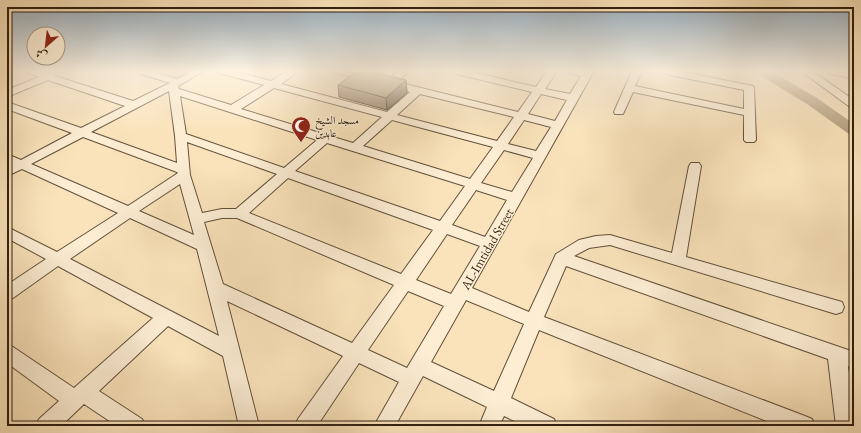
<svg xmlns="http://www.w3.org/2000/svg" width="861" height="433" viewBox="0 0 861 433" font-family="'EB Garamond',Amiri,serif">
	<rect width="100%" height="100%" fill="#fae3bb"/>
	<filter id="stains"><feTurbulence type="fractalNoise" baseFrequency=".005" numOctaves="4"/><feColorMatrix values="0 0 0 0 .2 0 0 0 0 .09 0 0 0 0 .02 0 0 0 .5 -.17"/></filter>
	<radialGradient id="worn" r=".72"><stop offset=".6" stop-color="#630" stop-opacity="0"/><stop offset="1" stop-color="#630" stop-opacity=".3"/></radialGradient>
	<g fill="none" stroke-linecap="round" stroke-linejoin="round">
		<path fill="#b5a081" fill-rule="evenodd" d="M756 71H771L817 98 854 124V135L849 134 807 104 758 74Z"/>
		<g stroke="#62503b" stroke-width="2">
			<g id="minor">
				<path d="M26 71 54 73 55 76 133 101 170 83 138 73 136 71H151L177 79 192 71H204L178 86 179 89 231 105 264 85 219 73 217 71H233L271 81 287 71H299L281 84 387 112 410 92 336 73 334 71H351L388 80 398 71H409L397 82 518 112 532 92 452 73 450 71H468L536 87 547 71H557L545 89 570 94 581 76 569 73 567 71H594L472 288 529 312 556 254 579 240 596 236 610 235 672 253 689 166 691 163H699L701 166 686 257 842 302 844 307 842 312 836 314 610 245 589 248 574 256 854 352V368L848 366 854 410V426H836L828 359 566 266 544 317 805 416 812 419 815 426H779L539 330 511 398 554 419 557 426H525L504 416 499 426H479L487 407 423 376 395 426H374L399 382 359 363 317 426H295L298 419 343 356 227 301 259 426H239L223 356 168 326 99 391 142 419 145 426H117L84 404 61 426H36L39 419 59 401 7 363V345L13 347 74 388 153 318 58 266 13 298 7 300V285L46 259 7 238V227L57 252 118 213 22 169 7 176V167L12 165 7 163V154L21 160 72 133 7 109V102L81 128 125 106 48 80 7 97V90L39 77 28 73ZM274 88 382 117 353 143 241 109ZM169 91 175 136 177 163 91 132ZM420 94 514 117 497 141 397 115ZM541 94 567 100 555 121 528 114ZM180 96 317 140 284 168 186 134ZM392 120 493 147 470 179 363 146ZM524 120 551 127 536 151 508 144ZM83 137 177 172 178 173 128 206 31 164ZM187 142 277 174 236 209H222L202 213 190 175ZM327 143 465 186 440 221 295 171ZM504 150 533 158 512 192 481 183ZM288 178 433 230 401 274 249 213ZM180 184 194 235 139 211ZM476 190 507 200 485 237 452 225ZM130 218 197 249 219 336 70 259ZM222 218H237L394 285 352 343 223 284 204 222ZM447 234 480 246 451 294 416 280ZM408 291 444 306 407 368 368 350ZM466 300 524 324 494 391 431 362Z"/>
				<path d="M632 71H642L635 86 744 109V90L665 74 660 71H679L753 86 754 88 756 140 754 142H746L744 140V115L633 92 623 114H615L614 112Z"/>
				<path d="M801 71H812L854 100V108L850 107Z"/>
				<path d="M826 71H844L854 73V79L828 73Z"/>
			</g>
		</g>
		<use href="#minor" fill="#fcedd3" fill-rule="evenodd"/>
	</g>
	<path fill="#84725a" stroke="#301f10" d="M406 80 407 93 387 110 339 97 338 85Z"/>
	<path fill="#6b5d4a" stroke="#301f10" d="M406 80 407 93 387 110 386 98Z"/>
	<path fill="#998569" stroke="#301f10" d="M357 71H369L406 80 386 98 338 85Z"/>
	<linearGradient id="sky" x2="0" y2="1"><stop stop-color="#93acbf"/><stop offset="0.54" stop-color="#fdf2e0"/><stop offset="1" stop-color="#fdf2e0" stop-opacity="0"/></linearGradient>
	<rect width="861" height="132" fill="url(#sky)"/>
	<defs>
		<g id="mosque-pin" transform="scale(1)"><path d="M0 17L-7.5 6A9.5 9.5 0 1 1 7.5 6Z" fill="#8f2418" stroke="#fcedd3"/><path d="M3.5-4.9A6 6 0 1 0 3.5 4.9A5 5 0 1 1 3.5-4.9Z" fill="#fff"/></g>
	</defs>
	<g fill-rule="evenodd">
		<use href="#mosque-pin" x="301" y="126"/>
	</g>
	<g text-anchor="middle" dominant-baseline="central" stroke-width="3" stroke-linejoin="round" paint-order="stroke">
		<g font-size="11" fill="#301f10" stroke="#fcedd3" text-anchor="start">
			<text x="315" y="120">مسجد الشيخ<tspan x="315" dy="13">عابدين</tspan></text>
		</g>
		<g font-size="13" fill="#301f10" stroke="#fcedd3">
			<text transform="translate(487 249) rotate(-60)">AL-Imtidad Street</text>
		</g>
	</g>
	<rect width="861" height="433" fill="none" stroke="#fae3bb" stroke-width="24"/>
	<rect x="8" y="8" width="845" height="417" fill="none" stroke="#301f10" stroke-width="2"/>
	<rect x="12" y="12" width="837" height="409" fill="none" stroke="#301f10"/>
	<g transform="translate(46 46) rotate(208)"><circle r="19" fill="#fcedd3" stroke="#aa9b85"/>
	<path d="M0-3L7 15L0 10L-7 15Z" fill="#8f2418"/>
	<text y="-6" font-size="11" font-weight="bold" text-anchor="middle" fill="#301f10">ش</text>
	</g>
	<rect width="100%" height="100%" filter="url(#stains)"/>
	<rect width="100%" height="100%" fill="url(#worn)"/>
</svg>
